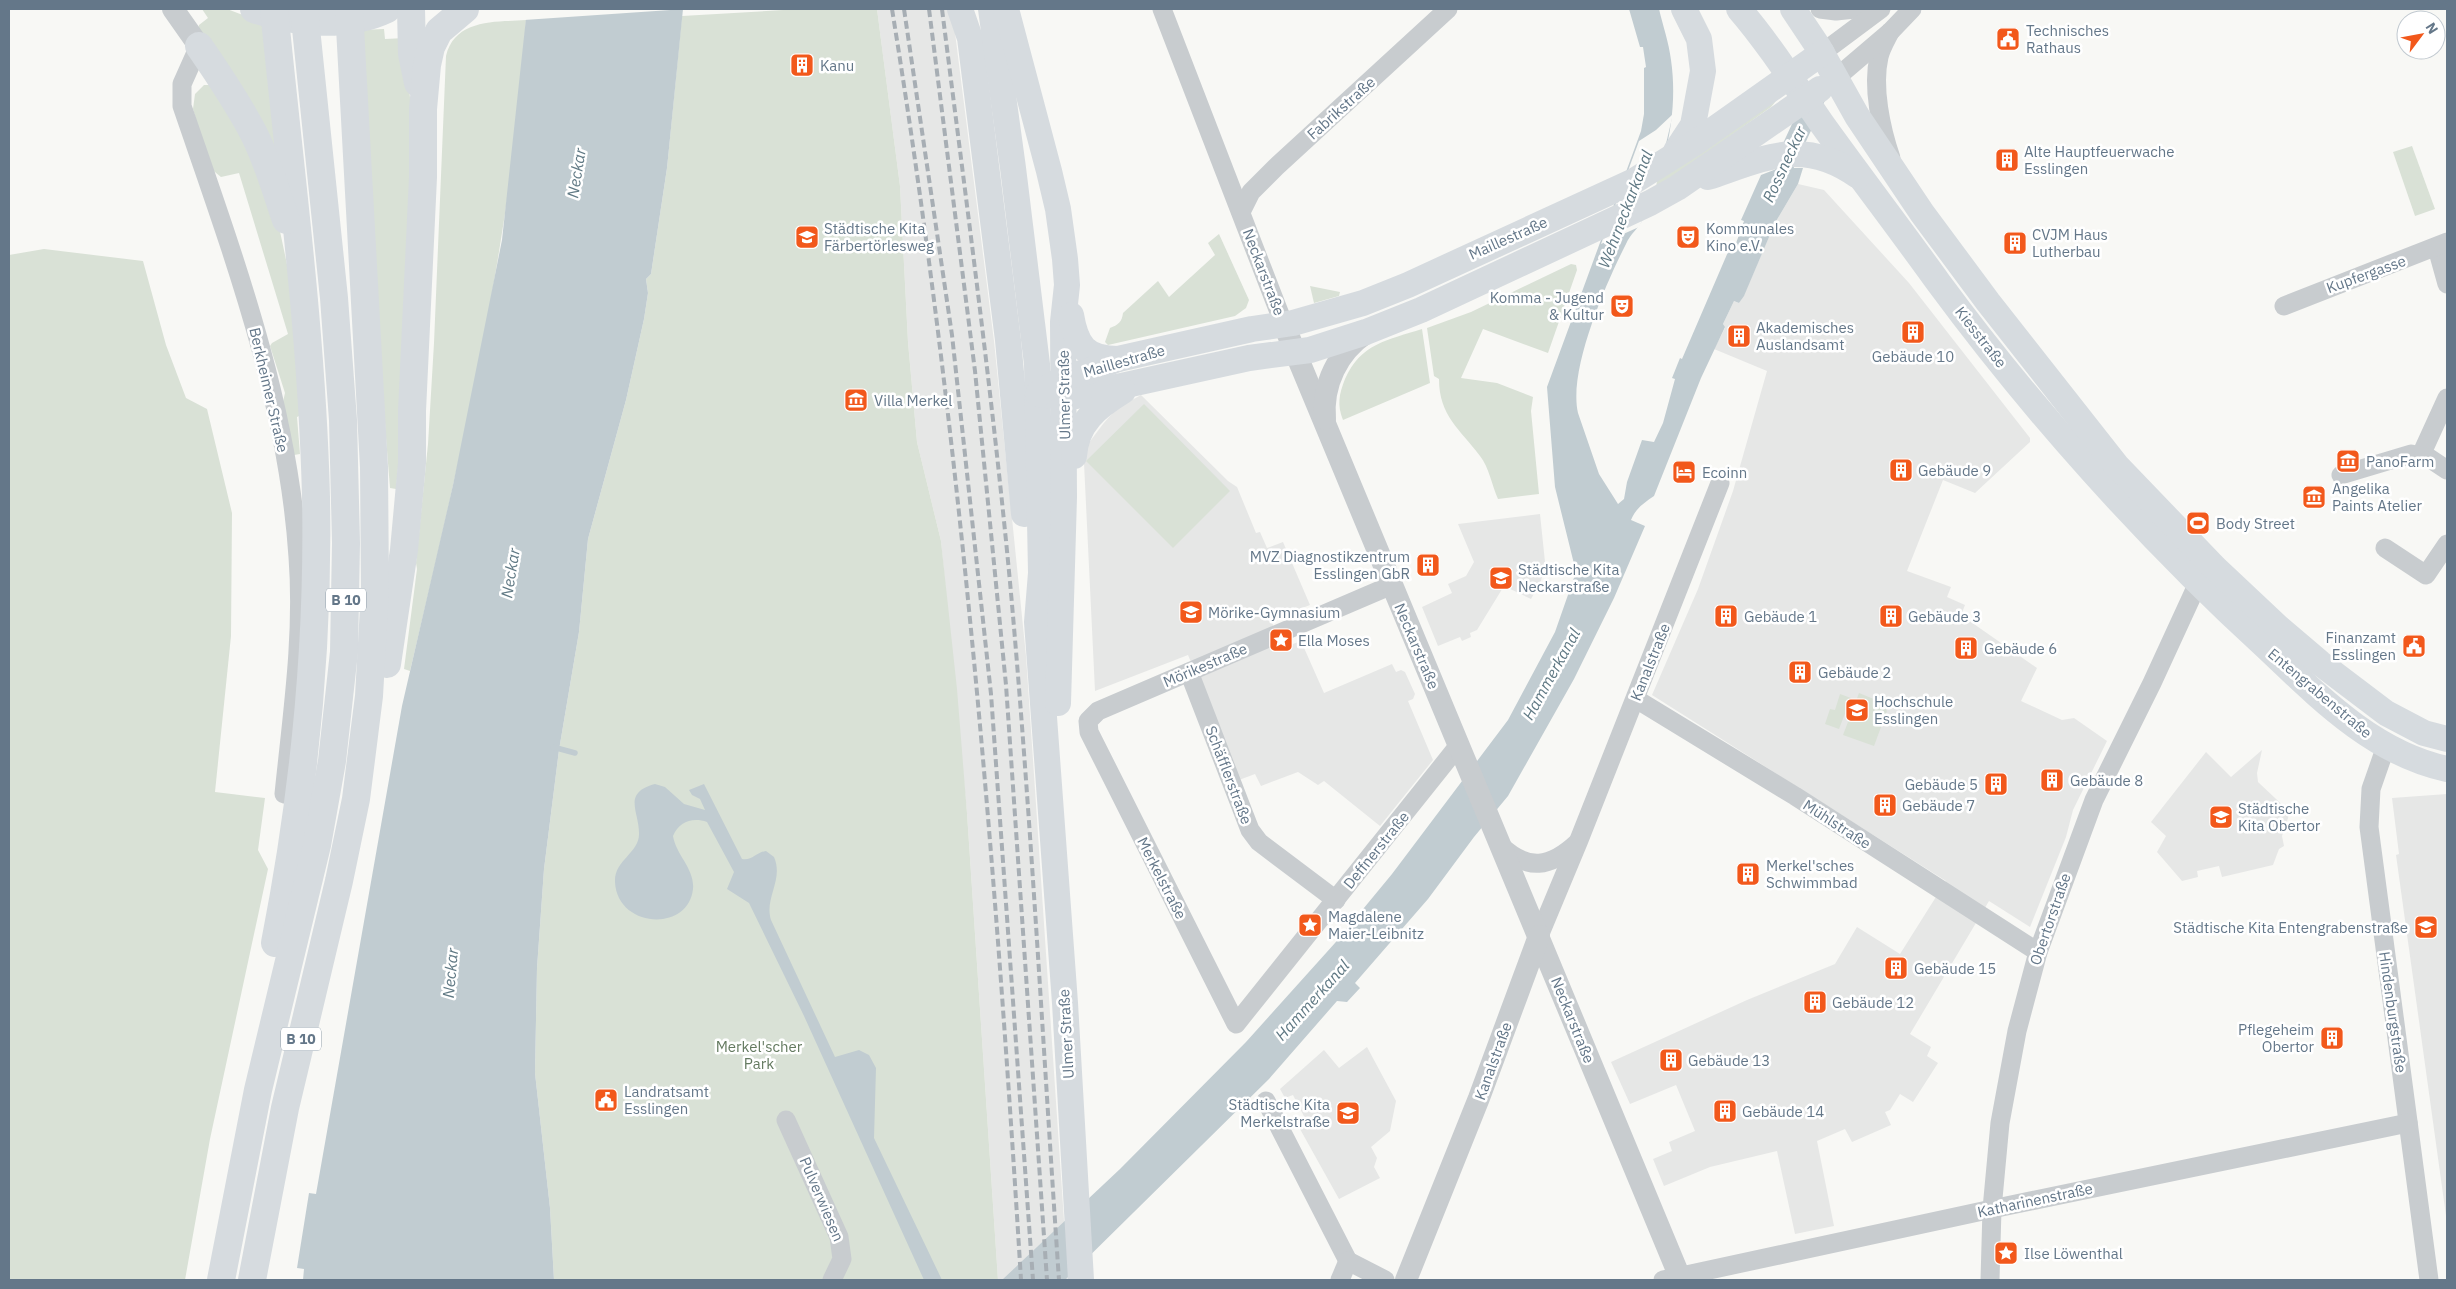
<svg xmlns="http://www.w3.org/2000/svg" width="2456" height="1289" viewBox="0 0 2456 1289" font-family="'IBM Plex Sans',sans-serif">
	<rect width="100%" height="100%" fill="#f8f8f5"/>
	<g fill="#e6e7e6">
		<path d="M877 9H952L994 341 1026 656 1068 1280H998L967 813 941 541 917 442 908 342 900 186Z"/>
		<path d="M1798 184 1824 190 1909 283 2030 438V442L1975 493 1943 480 1907 571 1951 587 1947 597 1965 605 1961 615 2037 668 2021 701 2062 720 2074 718 2107 741 2073 810 2066 837 2030 927 1989 901 1910 1034 1931 1047 1927 1056 1938 1063 1913 1102 1900 1094 1890 1110 1885 1112 1891 1125 1852 1142 1845 1129 1817 1141 1834 1226 1795 1234 1777 1151 1710 1167 1664 1186 1653 1159 1672 1151 1669 1142 1695 1131 1676 1085 1630 1104 1611 1062 1747 1000 1835 964 1857 927 1900 954 1946 881 1652 695 1698 589 1733 491 1767 371 1714 349 1725 328 1723 324 1734 301 1739 303 1744 295 1775 223Z"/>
		<path d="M1141 395 1228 481 1237 487 1256 533 1260 532 1267 548 1283 542 1310 605 1271 620 1282 648 1301 641 1324 693 1392 664 1396 672 1401 670 1405 672 1415 694 1413 699 1408 701 1433 760 1380 826 1324 781 1318 785 1298 772 1261 786 1255 774 1239 780 1188 655 1095 691 1084 463 1088 444 1103 424 1116 409Z"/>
		<path d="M1540 514 1545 562 1541 581 1531 599 1504 586 1477 630 1470 633 1471 637 1462 641 1460 637 1438 646 1422 607 1452 593 1448 584 1466 576 1474 562 1458 524Z"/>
		<path d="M2262 750 2257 773 2258 782 2290 812 2282 836 2284 846 2279 849 2273 865 2222 877 2219 866 2197 871 2198 877 2182 881 2157 852 2166 836 2151 822 2206 752 2231 777Z"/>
		<path d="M2447 794V1223L2396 855 2399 854 2392 798Z"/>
		<path d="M1367 1047 1396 1101 1390 1131 1371 1147 1377 1158 1374 1167 1380 1178 1339 1199 1300 1129 1308 1124 1293 1095 1285 1098 1280 1089 1324 1050 1339 1068Z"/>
	</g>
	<g fill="#d9e1d6">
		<path d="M202 9H227L267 24 282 171 198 30 199 25 208 18Z"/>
		<path d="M800 9H877L900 186 908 342 917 442 941 541 957 689 967 813 998 1280H554L550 1208 535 1073 537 968 544 869 559 750 579 632 588 539 626 400 644 319 648 293 646 279 651 274 667 168 682 16Z"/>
		<path d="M526 20C512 241 461 456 410 671L404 669 417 569 416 563 428 444 434 343 446 56C455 19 495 22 526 20Z"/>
		<path d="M384 29 385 39 405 38 411 110 413 179 401 438 396 489 390 488 386 438 360 30Z"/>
		<path d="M204 85H211L222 93 278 222 288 269 301 415 297 417 300 454 294 455 282 406 285 393 270 346 272 343 288 334 239 173 221 177 210 168 193 109 195 94Z"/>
		<path d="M1776 101 1771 107 1680 172 1656 186 1657 179Z"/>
		<path d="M2412 146 2435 209 2415 216 2393 152Z"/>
		<path d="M1219 234 1249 300 1246 308 1235 316 1108 345 1105 342 1110 328C1118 325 1122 322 1123 313L1158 281 1169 297 1215 255 1208 243Z"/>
		<path d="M44 249 143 261 166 345 186 398 207 409 232 513 231 636 215 792 265 798 258 850 268 869 210 1139 185 1280H9V255Z"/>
		<path d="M1571 264 1576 265 1577 270 1548 353 1483 329 1461 378 1497 383 1533 397 1531 411 1539 494 1498 499C1492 486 1489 467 1480 456 1460 429 1439 416 1439 379L1434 376 1427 328 1471 312Z"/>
		<path d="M1310 286 1340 292 1339 296 1314 303Z"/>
		<path d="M1422 329 1430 383 1343 420C1337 405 1339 394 1345 379 1361 343 1388 340 1422 329Z"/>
		<path d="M1144 404 1230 491 1173 548 1086 461Z"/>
		<path d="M1859 693 1881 702 1887 711 1874 746 1843 735Z"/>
		<path d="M1840 694 1851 698 1839 729 1825 724 1830 709 1835 710Z"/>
	</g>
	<g fill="#c1ccd1">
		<path d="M527 9H683L667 168 651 274 646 279 648 293 644 319 626 400 588 539 579 632 559 750 544 869 537 968 535 1073 550 1208 554 1280H303L304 1269 297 1268 309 1193 316 1194 402 706 453 485 502 240Z"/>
		<path d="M1629 9H1659C1663 26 1669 43 1671 60 1679 115 1664 169 1643 219 1639 228 1630 234 1626 244 1606 283 1568 370 1578 413L1599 474 1618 504 1624 499 1627 482 1642 440 1654 442 1663 423 1675 379 1672 378 1680 358 1682 359 1731 245 1735 246 1744 221 1741 220 1761 175 1779 168H1803L1798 184 1775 223 1744 296 1739 303 1734 301 1723 324 1725 327 1701 378 1654 496C1644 503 1636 508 1631 520L1645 526 1614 598 1574 679 1508 796 1474 837 1428 899 1355 983 1360 988 1347 1002 1337 1001 1269 1079 1065 1280H1002L1120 1169 1246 1042 1335 943 1392 874 1508 720 1555 632 1576 572 1555 487 1547 387 1641 131 1644 114V68L1646 67 1643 47H1640Z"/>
		<path d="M655 784 665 787 684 804 705 810 700 799 692 795 689 790 704 784 742 859C752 861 757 852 766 851L774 857C784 880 764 898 771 920L835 1057 859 1050 869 1055 876 1068 874 1138 942 1280H924L804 1016 749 903 727 889 734 872 707 822C692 817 679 822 673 836 676 855 695 869 693 889 688 933 617 928 615 882 614 860 640 853 639 833 639 811 622 793 655 784Z"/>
	</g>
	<g fill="#f8f8f5">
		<path d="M524 9H685L524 20Z"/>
		<path d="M1673 114 1656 186 1642 221 1639 227 1601 244 1639 141 1656 130Z"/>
	</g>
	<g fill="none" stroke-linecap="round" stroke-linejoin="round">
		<path stroke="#c1ccd1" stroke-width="5.5" d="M553 747 575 753"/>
		<path stroke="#c1ccd1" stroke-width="20" d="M1784 165 1816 96"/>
		<g stroke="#c8cccf" stroke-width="19">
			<path d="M1162 9 1284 325"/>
			<path d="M1820 9 1836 11 1855 9"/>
			<path d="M1890 32C1886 40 1881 48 1879 57 1872 87 1881 129 1891 158"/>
			<path d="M199 46 182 84V106C232 252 288 401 298 557 304 636 292 715 284 794"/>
			<path d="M1822 53 1881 9"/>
			<path d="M1836 78 1890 32 1912 9"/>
			<path d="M1241 212 1251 192 1276 167 1448 9"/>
			<path d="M2437 248 2447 284"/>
			<path d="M2284 306 2447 242"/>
			<path d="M2421 455 2447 398"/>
			<path d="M2341 475 2411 454 2429 458 2447 470"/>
			<path d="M2385 548 2426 575 2447 544"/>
			<path d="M1392 585 1098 711 1088 721 1089 732 1236 1024 1459 745"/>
			<path d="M1189 672 1250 830 1259 842 1336 900"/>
			<path d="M1636 699 1795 796 2038 952"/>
			<path d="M2386 746 2371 789 2369 827 2429 1280"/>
			<path d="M1501 846C1528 871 1550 868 1577 843"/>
			<path d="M1539 936 1579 840 1720 483"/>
			<path d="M1266 1101 1348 1261"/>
			<path d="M786 1120 839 1237 842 1259 832 1280"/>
			<path d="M1348 1261 1385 1280"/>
			<path d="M1340 1280 1348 1261"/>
			<path d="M1663 1280 1992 1209 2408 1123"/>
			<path d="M1990 1280 1992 1209 2000 1123 2017 1031 2038 952 2094 800 2152 683 2198 583"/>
		</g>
		<g stroke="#c8cccf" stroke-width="22">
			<path d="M173 9 199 46"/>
			<path d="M1284 325 1681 1280"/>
			<path d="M1325 419C1322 384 1338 352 1366 333"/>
			<path d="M1406 1280 1479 1098 1539 936"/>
		</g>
		<g stroke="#d6dbdf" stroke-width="26">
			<path d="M960 9 970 38 1008 340 1024 514"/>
			<path d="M991 9 1013 168 1037 364 1041 573 1037 622 1065 1003 1081 1280"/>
			<path d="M1006 9 1049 171 1058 209 1065 259 1067 285 1063 322 1064 497 1058 703"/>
			<path d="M1739 9C1770 45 1795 85 1822 124 1860 177 1900 229 1938 282 2033 411 2148 539 2266 647 2319 697 2373 753 2447 769"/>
			<path d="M1793 9 1819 48 1857 116 1922 213 1988 302 2117 466 2215 568 2280 629 2320 663 2386 713 2424 733 2447 739"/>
			<path d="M1676 151 1693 125 1703 71 1699 39 1684 9"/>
			<path d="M1708 177C1765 158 1803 137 1858 176"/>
			<path d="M1071 315C1076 345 1085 359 1118 359"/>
			<path d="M1038 394 1065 397 1076 396 1249 358 1310 350 1366 332 1421 310 1650 203 1677 188 1820 89"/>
			<path d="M1038 394 1065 377 1086 372 1118 359 1252 329 1293 323 1363 303 1408 285 1634 181 1696 142 1822 53"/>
			<path d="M1074 456C1076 423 1097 407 1123 391"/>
		</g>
		<g stroke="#d6dbdf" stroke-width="28">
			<path d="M254 9C295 24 347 28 387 9"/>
			<path d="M274 9C290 171 312 334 316 497 319 647 304 795 275 943"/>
			<path d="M411 9 412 54 418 83"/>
			<path d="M199 46C219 75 238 103 254 134 268 162 276 191 286 220"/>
			<path d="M387 664 404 550 412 463V411L423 177V109L427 65 431 47 439 31 465 9"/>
			<path d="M221 1280 258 1090 317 845 332 761 344 652 346 543 343 420 334 298 304 9"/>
			<path d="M252 1280 285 1108 339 881 356 799 369 696 375 590 374 467 349 9"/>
		</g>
		<g stroke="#a7aeb4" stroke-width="4" stroke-dasharray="8 4" stroke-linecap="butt">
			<path d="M892 9C960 430 995 854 1021 1280"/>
			<path d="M904 9 952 335 991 694 1033 1280"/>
			<path d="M929 9 975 371 1006 685 1047 1280"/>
			<path d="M942 9C966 200 992 391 1010 582 1031 814 1043 1048 1059 1280"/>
		</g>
	</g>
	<defs>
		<g id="civic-square" transform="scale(1.25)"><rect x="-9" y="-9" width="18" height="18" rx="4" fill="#f2581b" stroke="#fff"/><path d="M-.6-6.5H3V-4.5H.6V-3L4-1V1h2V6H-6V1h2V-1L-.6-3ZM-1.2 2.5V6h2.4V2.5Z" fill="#fff"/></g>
		<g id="building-square" transform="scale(1.25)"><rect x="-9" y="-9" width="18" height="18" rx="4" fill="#f2581b" stroke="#fff"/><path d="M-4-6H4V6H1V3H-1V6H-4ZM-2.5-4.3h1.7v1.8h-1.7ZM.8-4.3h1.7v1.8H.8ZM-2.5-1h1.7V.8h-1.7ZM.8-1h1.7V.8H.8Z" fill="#fff"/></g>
		<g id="school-square" transform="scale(1.25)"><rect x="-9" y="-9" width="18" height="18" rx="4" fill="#f2581b" stroke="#fff"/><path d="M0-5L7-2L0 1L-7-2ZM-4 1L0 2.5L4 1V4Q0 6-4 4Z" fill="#fff"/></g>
		<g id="theatre-square" transform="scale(1.25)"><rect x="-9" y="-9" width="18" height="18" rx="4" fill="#f2581b" stroke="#fff"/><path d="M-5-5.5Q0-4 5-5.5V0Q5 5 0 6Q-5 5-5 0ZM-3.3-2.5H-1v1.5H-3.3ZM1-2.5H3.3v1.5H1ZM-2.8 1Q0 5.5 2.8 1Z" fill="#fff"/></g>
		<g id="museum-square" transform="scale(1.25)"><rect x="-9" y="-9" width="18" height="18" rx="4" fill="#f2581b" stroke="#fff"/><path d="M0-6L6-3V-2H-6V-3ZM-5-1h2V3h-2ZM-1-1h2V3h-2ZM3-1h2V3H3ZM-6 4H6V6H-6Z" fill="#fff"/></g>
		<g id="hotel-square" transform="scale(1.25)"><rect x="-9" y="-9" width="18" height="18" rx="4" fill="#f2581b" stroke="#fff"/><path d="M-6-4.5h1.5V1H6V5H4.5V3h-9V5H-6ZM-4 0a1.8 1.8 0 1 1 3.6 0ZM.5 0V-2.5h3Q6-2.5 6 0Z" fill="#fff"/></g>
		<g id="stadium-square" transform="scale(1.25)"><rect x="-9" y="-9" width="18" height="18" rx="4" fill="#f2581b" stroke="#fff"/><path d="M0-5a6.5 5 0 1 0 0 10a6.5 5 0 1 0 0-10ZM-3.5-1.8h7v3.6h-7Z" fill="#fff"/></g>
		<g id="sight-square" transform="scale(1.25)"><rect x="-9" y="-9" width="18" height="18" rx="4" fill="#f2581b" stroke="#fff"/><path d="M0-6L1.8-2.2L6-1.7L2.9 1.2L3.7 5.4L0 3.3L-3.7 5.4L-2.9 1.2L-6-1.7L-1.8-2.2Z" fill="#fff"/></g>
		<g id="university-square" transform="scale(1.25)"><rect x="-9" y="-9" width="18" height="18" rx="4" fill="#f2581b" stroke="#fff"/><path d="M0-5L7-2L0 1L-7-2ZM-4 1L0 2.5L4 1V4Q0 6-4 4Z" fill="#fff"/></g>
	</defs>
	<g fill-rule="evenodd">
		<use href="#civic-square" x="2008" y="39"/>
		<use href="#building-square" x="802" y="65"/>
		<use href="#building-square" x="2007" y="160"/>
		<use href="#school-square" x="807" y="237"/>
		<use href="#theatre-square" x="1688" y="237"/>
		<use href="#building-square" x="2015" y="243"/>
		<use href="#theatre-square" x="1622" y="306"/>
		<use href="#building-square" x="1913" y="332"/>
		<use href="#building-square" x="1739" y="336"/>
		<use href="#museum-square" x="856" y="400"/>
		<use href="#museum-square" x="2348" y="461"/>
		<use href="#building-square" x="1901" y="470"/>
		<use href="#hotel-square" x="1684" y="472"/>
		<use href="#museum-square" x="2314" y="497"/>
		<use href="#stadium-square" x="2198" y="523"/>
		<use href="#building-square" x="1428" y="565"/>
		<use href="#school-square" x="1501" y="578"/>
		<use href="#school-square" x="1191" y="612"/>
		<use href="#building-square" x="1726" y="616"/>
		<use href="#building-square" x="1891" y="616"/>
		<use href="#sight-square" x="1281" y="640"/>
		<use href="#civic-square" x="2414" y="646"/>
		<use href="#building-square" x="1966" y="648"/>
		<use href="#building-square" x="1800" y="672"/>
		<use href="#university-square" x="1857" y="710"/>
		<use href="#building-square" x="2052" y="780"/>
		<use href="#building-square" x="1996" y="784"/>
		<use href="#building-square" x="1885" y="805"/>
		<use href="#school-square" x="2221" y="817"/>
		<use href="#building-square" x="1748" y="874"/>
		<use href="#sight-square" x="1310" y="925"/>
		<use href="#school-square" x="2426" y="927"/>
		<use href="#building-square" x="1896" y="968"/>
		<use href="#building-square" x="1815" y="1002"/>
		<use href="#building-square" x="2332" y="1038"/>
		<use href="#building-square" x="1671" y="1060"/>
		<use href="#civic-square" x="606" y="1100"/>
		<use href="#building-square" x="1725" y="1111"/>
		<use href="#school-square" x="1348" y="1113"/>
		<use href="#sight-square" x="2006" y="1253"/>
	</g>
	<g text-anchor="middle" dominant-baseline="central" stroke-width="5" stroke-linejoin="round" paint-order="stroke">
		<g fill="#fff" stroke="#92a0ac" stroke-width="1">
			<rect x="326" y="588.5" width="40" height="23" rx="4"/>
			<rect x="281" y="1027.5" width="40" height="23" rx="4"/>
		</g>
		<g font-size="14" font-weight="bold" fill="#647789">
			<text x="346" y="600">B 10</text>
			<text x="301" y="1039">B 10</text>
		</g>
		<g font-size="15" fill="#647789" stroke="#fff" text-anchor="start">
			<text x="2026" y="30">Technisches<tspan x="2026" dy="17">Rathaus</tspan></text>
			<text x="820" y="65">Kanu</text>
			<text x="2024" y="151">Alte Hauptfeuerwache<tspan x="2024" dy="17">Esslingen</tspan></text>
			<text x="824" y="228">Städtische Kita<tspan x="824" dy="17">Färbertörlesweg</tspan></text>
			<text x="1706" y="228">Kommunales<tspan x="1706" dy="17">Kino e.V.</tspan></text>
			<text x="2032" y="234">CVJM Haus<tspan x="2032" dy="17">Lutherbau</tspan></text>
			<text x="1604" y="297" text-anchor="end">Komma - Jugend<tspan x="1604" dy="17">&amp; Kultur</tspan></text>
			<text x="1756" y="327">Akademisches<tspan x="1756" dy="17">Auslandsamt</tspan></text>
			<text x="1913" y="356" text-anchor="middle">Gebäude 10</text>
			<text x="874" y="400">Villa Merkel</text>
			<text x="2366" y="461">PanoFarm</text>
			<text x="1918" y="470">Gebäude 9</text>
			<text x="1702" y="472">Ecoinn</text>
			<text x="2332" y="488">Angelika<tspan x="2332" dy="17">Paints Atelier</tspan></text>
			<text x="2216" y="523">Body Street</text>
			<text x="1410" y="556" text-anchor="end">MVZ Diagnostikzentrum<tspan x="1410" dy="17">Esslingen GbR</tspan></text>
			<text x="1518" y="569">Städtische Kita<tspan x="1518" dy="17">Neckarstraße</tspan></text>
			<text x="1208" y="612">Mörike-Gymnasium</text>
			<text x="1744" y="616">Gebäude 1</text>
			<text x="1908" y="616">Gebäude 3</text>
			<text x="2396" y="637" text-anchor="end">Finanzamt<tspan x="2396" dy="17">Esslingen</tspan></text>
			<text x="1298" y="640">Ella Moses</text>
			<text x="1984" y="648">Gebäude 6</text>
			<text x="1818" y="672">Gebäude 2</text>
			<text x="1874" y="701">Hochschule<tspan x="1874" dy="17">Esslingen</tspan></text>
			<text x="2070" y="780">Gebäude 8</text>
			<text x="1978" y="784" text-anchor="end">Gebäude 5</text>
			<text x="1902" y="805">Gebäude 7</text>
			<text x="2238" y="808">Städtische<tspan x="2238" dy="17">Kita Obertor</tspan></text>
			<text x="1766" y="865">Merkel'sches<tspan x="1766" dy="17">Schwimmbad</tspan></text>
			<text x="1328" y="916">Magdalene<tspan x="1328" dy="17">Maier-Leibnitz</tspan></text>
			<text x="2408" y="927" text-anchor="end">Städtische Kita Entengrabenstraße</text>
			<text x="1914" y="968">Gebäude 15</text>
			<text x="1832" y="1002">Gebäude 12</text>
			<text x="2314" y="1029" text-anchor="end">Pflegeheim<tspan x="2314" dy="17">Obertor</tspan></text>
			<text x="1688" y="1060">Gebäude 13</text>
			<text x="624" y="1091">Landratsamt<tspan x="624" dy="17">Esslingen</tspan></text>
			<text x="1330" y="1104" text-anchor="end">Städtische Kita<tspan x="1330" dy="17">Merkelstraße</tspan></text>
			<text x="1742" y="1111">Gebäude 14</text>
			<text x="2024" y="1253">Ilse Löwenthal</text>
		</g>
		<g font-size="15" fill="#647789" stroke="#fff">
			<text transform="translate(1341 108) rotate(-42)">Fabrikstraße</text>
			<text transform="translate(1508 238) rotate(-24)">Maillestraße</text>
			<text transform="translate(1264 272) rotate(69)">Neckarstraße</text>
			<text transform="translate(2366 274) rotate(-20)">Kupfergasse</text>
			<text transform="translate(1981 337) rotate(52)">Kiesstraße</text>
			<text transform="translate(1124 361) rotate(-16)">Maillestraße</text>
			<text transform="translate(269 390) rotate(77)">Berkheimer Straße</text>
			<text transform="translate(1064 395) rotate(-91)">Ulmer Straße</text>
			<text transform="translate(1417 646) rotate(67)">Neckarstraße</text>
			<text transform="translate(1650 662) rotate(-68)">Kanalstraße</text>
			<text transform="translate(1205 665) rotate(-23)">Mörikestraße</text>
			<text transform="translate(2320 693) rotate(40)">Entengrabenstraße</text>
			<text transform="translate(1229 775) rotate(69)">Schäfflerstraße</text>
			<text transform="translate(1837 824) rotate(33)">Mühlstraße</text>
			<text transform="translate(1376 850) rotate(-51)">Deffnerstraße</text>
			<text transform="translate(1162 878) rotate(63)">Merkelstraße</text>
			<text transform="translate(2050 919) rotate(-71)">Obertorstraße</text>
			<text transform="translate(2393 1012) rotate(82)">Hindenburgstraße</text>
			<text transform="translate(1573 1020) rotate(68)">Neckarstraße</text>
			<text transform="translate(1066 1034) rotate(-93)">Ulmer Straße</text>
			<text transform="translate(1493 1061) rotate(-70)">Kanalstraße</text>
			<text transform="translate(822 1199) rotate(67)">Pulverwiesen</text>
			<text transform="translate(2035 1200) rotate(-12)">Katharinenstraße</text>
		</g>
		<g font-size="15" fill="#647a60" stroke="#fff">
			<text x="759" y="1046">Merkel'scher<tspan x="759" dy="17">Park</tspan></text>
		</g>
		<g font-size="16" font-style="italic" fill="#607984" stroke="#fff">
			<text transform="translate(1784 164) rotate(-65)">Rossneckar</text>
			<text transform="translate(576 173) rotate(-81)">Neckar</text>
			<text transform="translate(1625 209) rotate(-69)">Wehrneckarkanal</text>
			<text transform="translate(510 573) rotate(-81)">Neckar</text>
			<text transform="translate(1551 674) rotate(-61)">Hammerkanal</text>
			<text transform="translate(450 973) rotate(-85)">Neckar</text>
			<text transform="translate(1312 1000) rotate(-48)">Hammerkanal</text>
		</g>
	</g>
	<rect width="2456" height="1289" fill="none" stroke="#647789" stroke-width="20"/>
	<g transform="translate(2421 35) rotate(58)"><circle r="24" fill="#ffffff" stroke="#c1c9d0"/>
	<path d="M0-4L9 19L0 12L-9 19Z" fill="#f2581b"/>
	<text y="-8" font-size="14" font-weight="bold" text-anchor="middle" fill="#647789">N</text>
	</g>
</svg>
